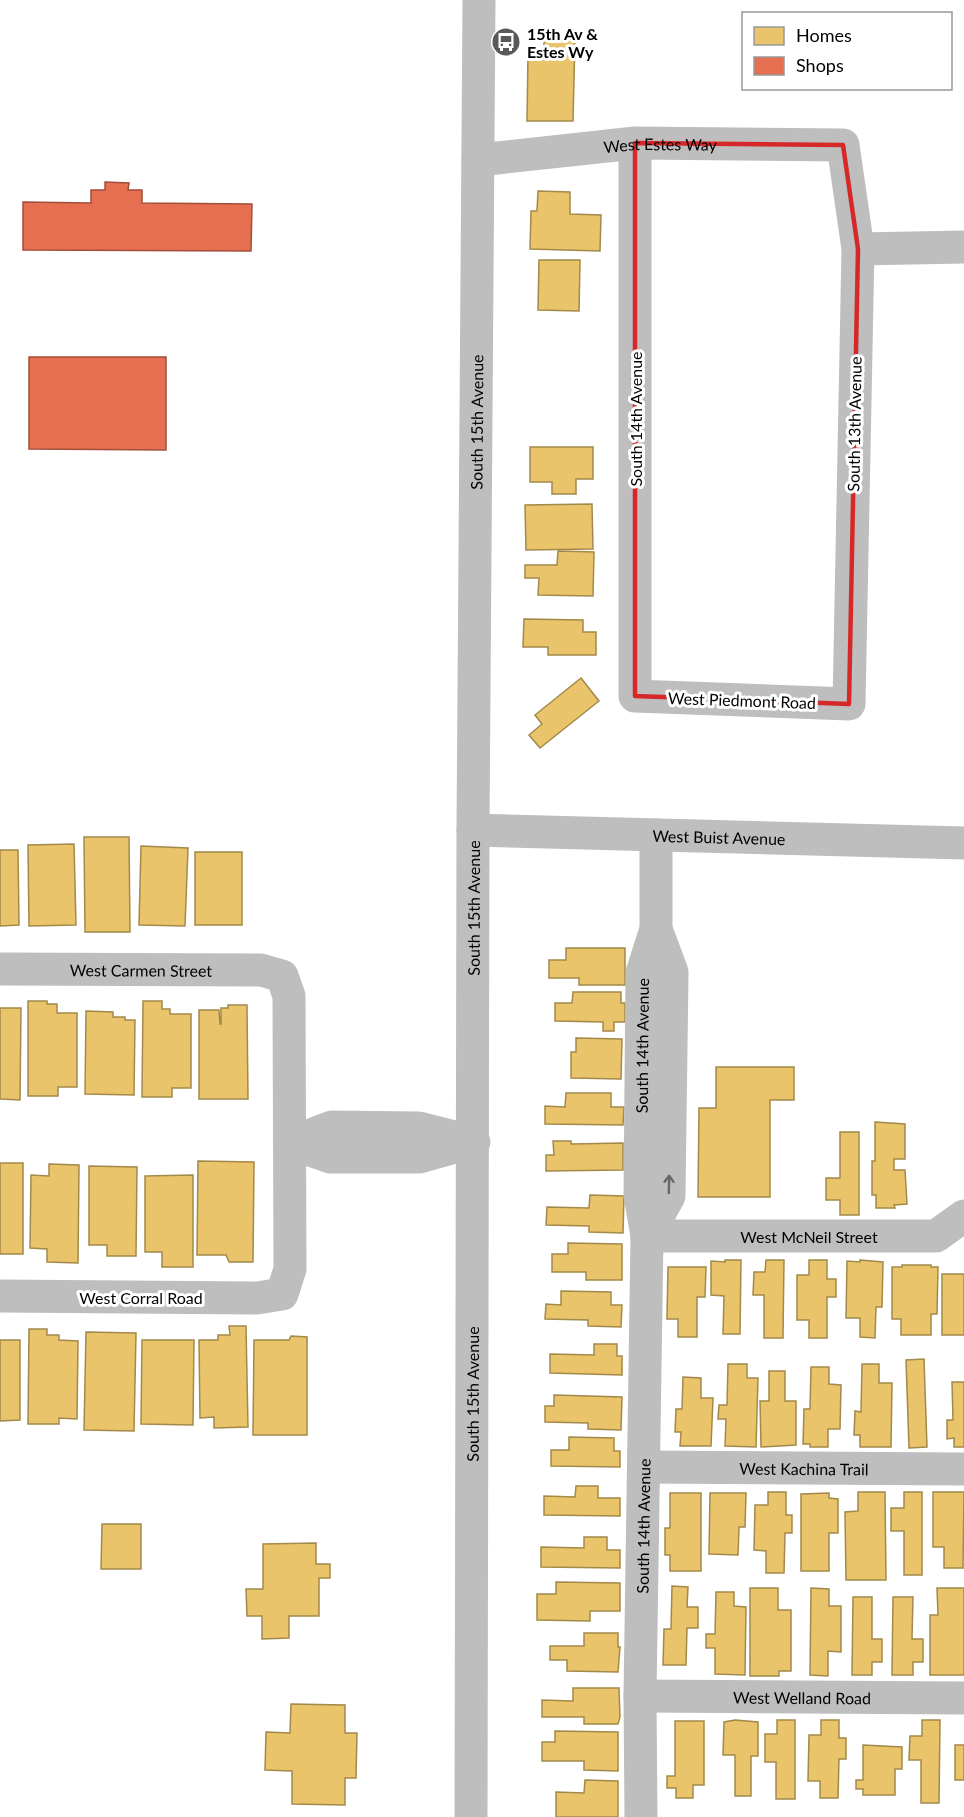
<svg xmlns="http://www.w3.org/2000/svg" width="964" height="1817" viewBox="0 0 964 1817" font-family="Lato,sans-serif">
	<rect width="100%" height="100%" fill="#fff"/>
	<g fill="#e9c46a" stroke="#a3894a" stroke-width="1.5">
		<path d="M544 37H575L573 121H527L528 53H544Z"/>
		<path d="M538 191 570 192V214L601 215 600 251 530 249 531 211H537Z"/>
		<path d="M539 260H580L579 311 538 310Z"/>
		<path d="M530 447H593V479H576V494H552V482H530Z"/>
		<path d="M592 504 593 549 526 550 525 505Z"/>
		<path d="M558 551 594 552 593 596 538 595 539 578H525V565H557Z"/>
		<path d="M524 619 583 620V632H596V655H548V647H523Z"/>
		<path d="M581 678 599 701 540 748 529 735 542 724 535 715Z"/>
		<path d="M84 837H129L130 932H85Z"/>
		<path d="M74 844 76 925 29 926 28 845Z"/>
		<path d="M141 846 188 848 185 926 139 925Z"/>
		<path d="M0 850H18L19 925 0 926Z"/>
		<rect x="195" y="852" width="47" height="73"/>
		<path d="M566 948H625V985H579V978H549V960H566Z"/>
		<path d="M573 992H621V1003H625V1022H614V1031H603V1022L555 1021V1003H572Z"/>
		<path d="M28 1001H47V1004H57V1013H77V1087H58V1096H28Z"/>
		<path d="M143 1001H162V1009H170V1014H191V1088H172V1097H142Z"/>
		<path d="M228 1005H247L248 1099H199V1010H219L220 1024H221V1008H228Z"/>
		<path d="M0 1008H21L20 1100 0 1099Z"/>
		<path d="M86 1011 113 1012V1017H125V1020H135L134 1095 85 1094Z"/>
		<path d="M576 1038 622 1039 621 1079 571 1078V1052H576Z"/>
		<path d="M716 1067H794V1100H770V1197H698L699 1108H716Z"/>
		<path d="M566 1093H611V1107H624L623 1125 545 1124V1106L565 1107Z"/>
		<path d="M875 1122 905 1124V1159H894V1170H905L907 1204 894 1205 895 1208H876V1195H872V1161H875Z"/>
		<path d="M840 1132H859V1215H840V1200H826V1178H840Z"/>
		<path d="M553 1141H571V1144L623 1143V1170L546 1171V1155H554Z"/>
		<path d="M198 1161 254 1162 253 1262H229L226 1255H197Z"/>
		<rect x="0" y="1163" width="23" height="91"/>
		<path d="M49 1164 79 1165 78 1263 47 1262V1249L30 1248 31 1175 49 1176Z"/>
		<path d="M89 1166 137 1167 136 1256H107V1245H89Z"/>
		<path d="M193 1175V1267H162V1252H145V1176Z"/>
		<path d="M590 1195 624 1196 623 1233 589 1232V1226L546 1225 547 1207 589 1208Z"/>
		<path d="M568 1243 622 1244V1280H586V1272H552V1254H568Z"/>
		<path d="M725 1260H741L740 1334H723L724 1296 711 1295V1261L725 1262Z"/>
		<path d="M766 1260H784L783 1338H764V1295H753L754 1272H765Z"/>
		<path d="M809 1260H827V1279H836V1297H827V1338H809V1320H797V1275H809Z"/>
		<path d="M860 1260 883 1262 882 1307H876L875 1338 860 1337V1318H846L847 1261 860 1262Z"/>
		<path d="M902 1265H931V1267H938L937 1314H931V1335H901V1319H892V1267H902Z"/>
		<path d="M668 1267H706L705 1297H697V1337H678V1319H667Z"/>
		<rect x="942" y="1274" width="22" height="61"/>
		<path d="M561 1291 611 1292V1305H622L621 1327 588 1326V1320L545 1319 546 1304 561 1305Z"/>
		<path d="M229 1326H246L248 1427 214 1428V1417L200 1418 199 1340H218V1335H230Z"/>
		<path d="M29 1329H47V1335H59V1340L78 1341 77 1419 59 1418V1424H28Z"/>
		<path d="M86 1332 136 1333 134 1431 84 1430Z"/>
		<path d="M291 1336 307 1337V1435H253L254 1340H289Z"/>
		<path d="M0 1340H20V1420L0 1421Z"/>
		<path d="M142 1340H194L193 1425 141 1424Z"/>
		<path d="M594 1344H617V1356H622V1375L550 1373V1354L594 1355Z"/>
		<path d="M924 1359 927 1447 909 1448 906 1360Z"/>
		<path d="M728 1364H747V1378H758L756 1447 725 1446 726 1419H718L719 1405H727Z"/>
		<path d="M862 1364H879V1383H892L891 1447H860V1435H854L855 1411 861 1412Z"/>
		<path d="M811 1367H829V1384L841 1385 840 1429H828V1447H810V1444H803L804 1409H810Z"/>
		<path d="M769 1371H785V1401H796V1445L761 1447 760 1401H769Z"/>
		<path d="M683 1377 701 1378V1398H713L711 1446H680L681 1432H675L676 1409H682Z"/>
		<path d="M952 1382H964V1447H954V1438L947 1439V1420H953Z"/>
		<path d="M554 1395 622 1397 621 1430 588 1429V1423L545 1422V1406H554Z"/>
		<path d="M569 1437 614 1438V1451H620V1467L551 1466V1450H569Z"/>
		<path d="M576 1486H598V1498H620V1516L544 1515V1496L575 1497Z"/>
		<path d="M768 1492H786V1515H792V1533H785L784 1573H766V1551L754 1550 755 1505H768Z"/>
		<path d="M858 1492H885L886 1580H846L845 1512 858 1511Z"/>
		<path d="M904 1492H922V1575H904V1531H891V1508H904Z"/>
		<path d="M933 1492H964L963 1568H944V1547H933Z"/>
		<path d="M670 1493H701V1571H670V1555H665V1528H670Z"/>
		<path d="M710 1493H746L745 1527H739L738 1555 709 1554Z"/>
		<path d="M829 1493V1498L838 1499V1533H829V1571H801V1494Z"/>
		<path d="M102 1524H141V1569H101Z"/>
		<path d="M584 1537H607V1550H620V1568L541 1567V1547L584 1548Z"/>
		<path d="M316 1543V1564H330V1578H319V1616H289V1638L262 1639V1616H247L246 1589H263V1544Z"/>
		<path d="M556 1582 620 1583V1611H590V1621L537 1620V1594H556Z"/>
		<path d="M672 1586 688 1587 687 1607H698V1628H687L686 1665H663L664 1629H671Z"/>
		<path d="M750 1588H778V1610H791V1671H779V1676H750Z"/>
		<path d="M811 1588 829 1589V1606H841V1652L828 1651V1676L810 1675Z"/>
		<path d="M937 1588H964V1675H930V1615H938Z"/>
		<path d="M716 1592H734V1606L746 1607 745 1675 715 1674V1648H706V1634H715Z"/>
		<path d="M853 1597H872V1639H882V1662H872V1675H852Z"/>
		<path d="M893 1597H913L912 1639H923V1662H913V1675H892Z"/>
		<path d="M584 1633H618V1647H620L618 1672 567 1671V1660H550V1646H584Z"/>
		<path d="M573 1688H619L620 1717 618 1724H584V1717H542V1700L573 1701Z"/>
		<path d="M291 1704 345 1705V1733H357L356 1778H345V1805L292 1804V1771L265 1770 266 1732 290 1733Z"/>
		<path d="M735 1720 758 1722V1756H751V1796H735V1755H723L724 1722Z"/>
		<path d="M777 1720H795V1799H776V1762H765V1734H777Z"/>
		<path d="M821 1720H839V1738H846V1759H839L838 1798H820V1781H808L809 1735H821Z"/>
		<path d="M922 1720H940L939 1803H921V1760H909L910 1736H922Z"/>
		<path d="M675 1721H704V1785H693V1798H676V1788H667V1776H675Z"/>
		<path d="M555 1731 618 1732V1771L584 1770V1761H542V1742H555Z"/>
		<path d="M863 1745 902 1747V1769H895V1795H863V1789H856V1780H863Z"/>
		<rect x="955" y="1745" width="9" height="35"/>
		<path d="M585 1780 618 1781V1817H556V1792L584 1793Z"/>
	</g>
	<g fill="#e76f51" stroke="#a24e39" stroke-width="1.5">
		<path d="M105 182 129 183 128 190H142V203L252 204 251 251 23 250V202L91 203V190H105Z"/>
		<path d="M29 357H166V450L29 449Z"/>
	</g>
	<g fill="none" stroke-linecap="round" stroke-linejoin="round">
		<g stroke="#bebebe" stroke-width="33">
			<path id="s1" d="M478 160 635 143 843 145 858 249 849 704 635 696V143"/>
			<path d="M858 249 964 247"/>
			<path id="s2" d="M473 830 964 843"/>
			<path id="s3" d="M0 969 261 970 282 976 289 996 290 1269 282 1294 257 1298 0 1296"/>
			<path d="M290 1143 332 1127 419 1128 474 1142"/>
			<path d="M290 1143 330 1157H419L472 1142"/>
			<path id="s4" d="M647 1236H936L964 1216"/>
			<path d="M647 1236 669 1196 672 972 656 929"/>
			<path id="s5" d="M644 1467 964 1469"/>
			<path id="s6" d="M640 1696 964 1698"/>
			<path id="s7" d="M471 1817 473 830 479 0"/>
			<path id="s8" d="M641 1817 640 1696 647 1236 640 1195 642 973 656 929V835"/>
		</g>
	</g>
	<defs><path id="oneway-shaft" d="M-6 0H5M1.5-3L5.5 0L1.5 3" fill="none" stroke-width="1.6" stroke-linecap="round" stroke-linejoin="round" transform="scale(1.5)"/></defs>
	<use stroke="#686868" href="#oneway-shaft" transform="translate(669 1184) rotate(-89)"/>
	<path fill="none" stroke="#d62828" stroke-width="4.5" stroke-linejoin="round" d="M635 143 843 145 858 249 849 704 635 696Z"/>
	<defs>
		<g id="bus-disc" transform="scale(1.5)"><circle r="9.5" fill="#595959" stroke="#fff"/><path d="M-5-6H5V4H4V6H2V4H-2V6H-4V4H-5ZM-3.5-4V0h7V-4ZM-3.5 1.2v1.5H-2V1.2ZM2 1.2v1.5H3.5V1.2Z" fill="#fff"/></g>
	</defs>
	<g fill-rule="evenodd">
		<use href="#bus-disc" x="506" y="42"/>
	</g>
	<g text-anchor="middle" dominant-baseline="central" stroke-width="6" stroke-linejoin="round" paint-order="stroke">
		<g font-size="16" font-weight="bold" fill="#000" stroke="#fff" text-anchor="start">
			<text x="527" y="33">15th Av &amp;<tspan x="527" dy="18">Estes Wy</tspan></text>
		</g>
		<g font-size="16" fill="#000" stroke="#fff">
			<text stroke="none"><textPath href="#s1" startOffset="183">West Estes Way</textPath></text>
			<text transform="translate(635 419) rotate(-90)">South 14th Avenue</text>
			<text stroke="none"><textPath href="#s7" startOffset="1395">South 15th Avenue</textPath></text>
			<text transform="translate(854 424) rotate(-89)">South 13th Avenue</text>
			<text transform="translate(742 700) rotate(2)">West Piedmont Road</text>
			<text stroke="none"><textPath href="#s2" startOffset="246">West Buist Avenue</textPath></text>
			<text stroke="none"><textPath href="#s7" startOffset="909">South 15th Avenue</textPath></text>
			<text stroke="none"><textPath href="#s3" startOffset="141">West Carmen Street</textPath></text>
			<text stroke="none"><textPath href="#s8" startOffset="772">South 14th Avenue</textPath></text>
			<text stroke="none"><textPath href="#s4" startOffset="162">West McNeil Street</textPath></text>
			<text x="141" y="1297">West Corral Road</text>
			<text stroke="none"><textPath href="#s7" startOffset="423">South 15th Avenue</textPath></text>
			<text stroke="none"><textPath href="#s5" startOffset="160">West Kachina Trail</textPath></text>
			<text stroke="none"><textPath href="#s8" startOffset="291">South 14th Avenue</textPath></text>
			<text stroke="none"><textPath href="#s6" startOffset="162">West Welland Road</textPath></text>
		</g>
	</g>
	<rect x="742" y="12" width="210" height="78" fill="#ffffff" stroke="#999999" stroke-width="1.5"/>
	<rect x="754" y="27" width="30" height="18" fill="#e9c46a" stroke="#999999" stroke-width="1.5"/>
	<text x="796" y="42" font-size="18" fill="#000000">Homes</text>
	<rect x="754" y="57" width="30" height="18" fill="#e76f51" stroke="#999999" stroke-width="1.5"/>
	<text x="796" y="72" font-size="18" fill="#000000">Shops</text>
</svg>
